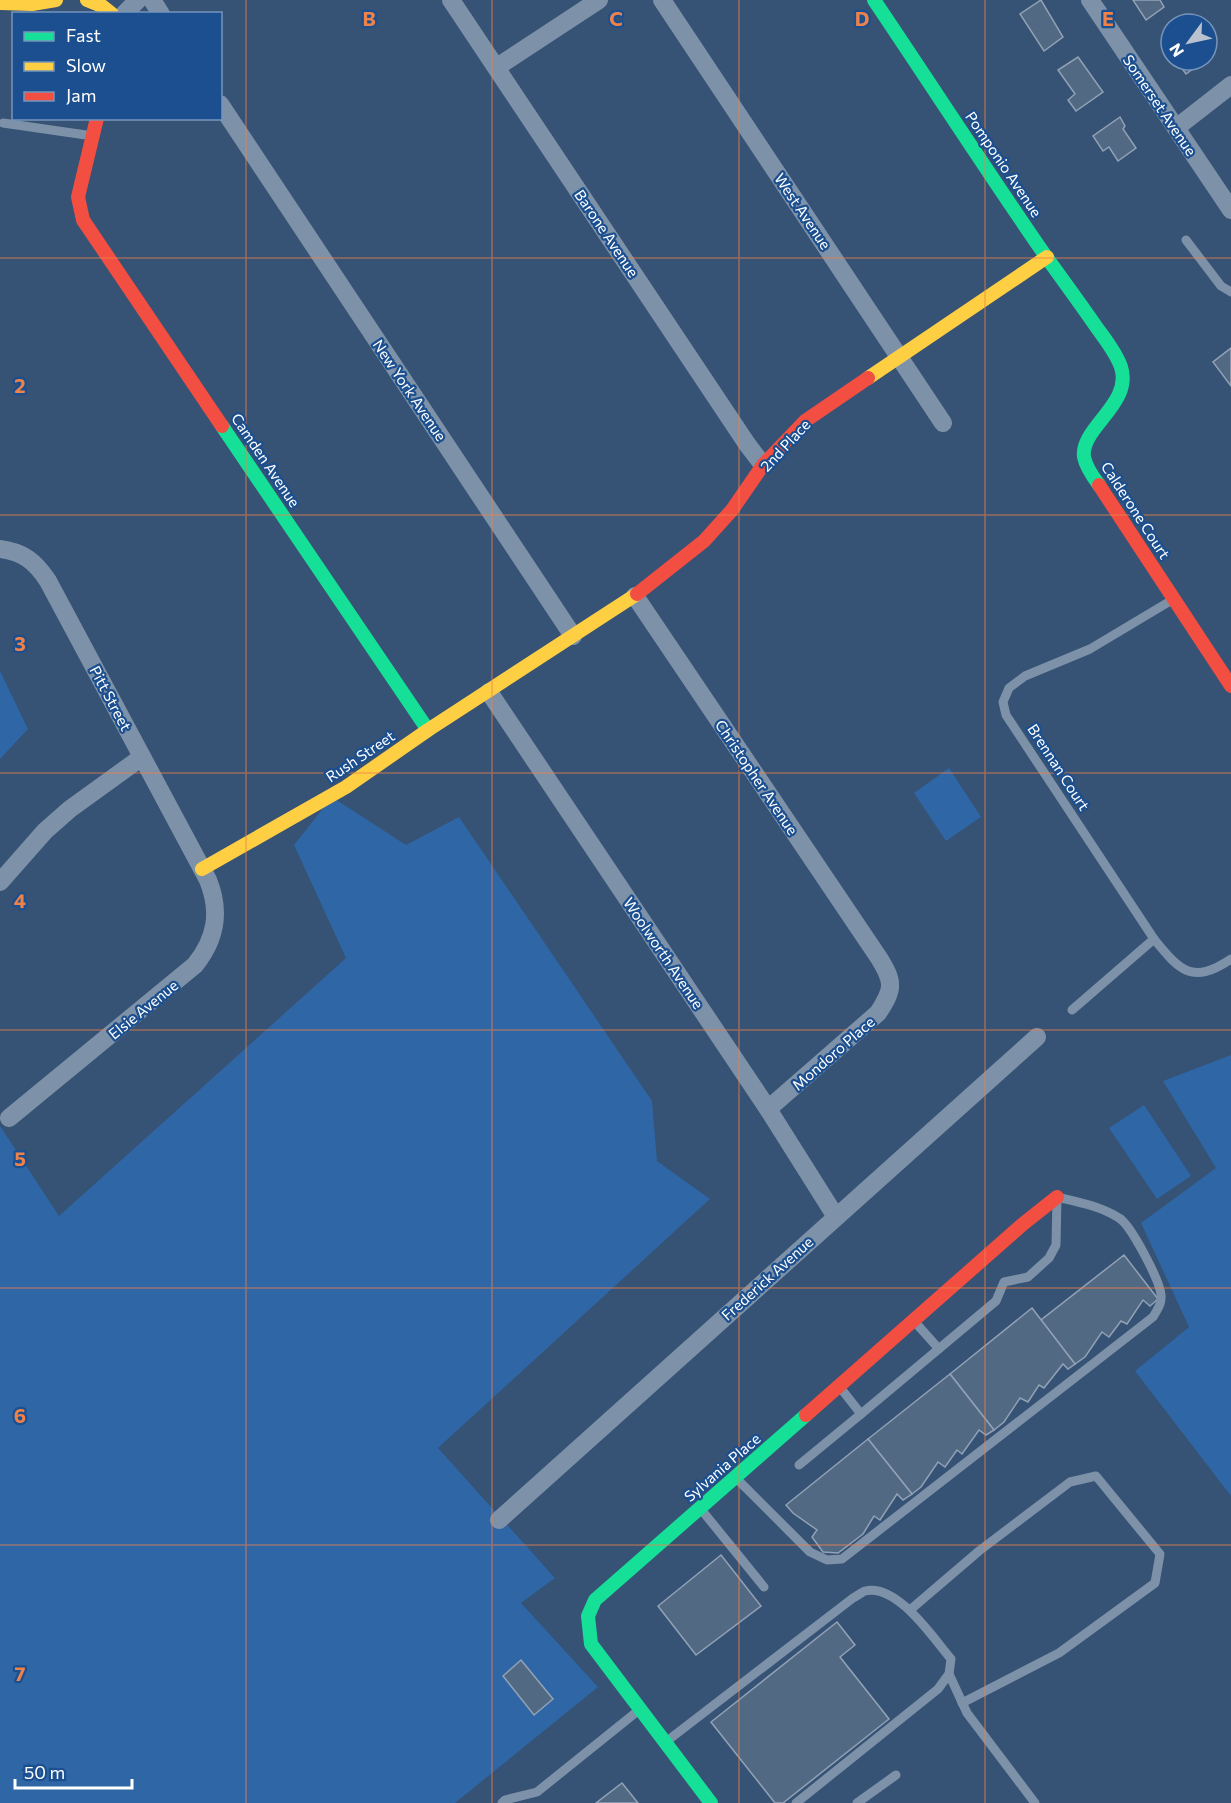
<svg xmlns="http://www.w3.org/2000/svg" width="1231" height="1803" viewBox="0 0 1231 1803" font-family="Commissioner,sans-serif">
	<rect width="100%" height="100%" fill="#365274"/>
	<g fill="#2f66a5">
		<path d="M0 671 28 729 0 759Z"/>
		<path d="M949 768 981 817 946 841 914 793Z"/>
		<path d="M332 797 406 845 459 817 652 1101 657 1161 710 1199 438 1448 555 1578 521 1603 598 1687 455 1803H0V1126L59 1216 346 958 294 845Z"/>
		<path d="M1231 1055V1496L1135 1371 1189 1327 1141 1223 1216 1168 1163 1081Z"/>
		<path d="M1144 1105 1191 1176 1157 1199 1109 1128Z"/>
	</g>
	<g fill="#526984" stroke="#92a2b6" stroke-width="1.5">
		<path d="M1041 0 1063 37 1044 51 1020 14Z"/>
		<path d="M1133 0H1160L1164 7 1146 20Z"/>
		<path d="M1078 57 1103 92 1076 111 1068 100 1075 94 1058 70Z"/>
		<path d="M1176 60H1203L1204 61 1186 74Z"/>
		<path d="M1120 117 1125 126 1123 129 1136 148 1118 161 1109 147 1103 151 1093 136Z"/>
		<path d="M1231 348V386L1213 362Z"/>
		<path d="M1124 1255 1158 1299 1150 1306 1143 1300 1127 1324 1121 1321 1109 1337 1102 1332 1085 1357 1075 1364 1041 1320Z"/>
		<path d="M1032 1308 1075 1364 1068 1369 1063 1364 1044 1388 1039 1385 1028 1402 1020 1398 1004 1422 994 1430 950 1374Z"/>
		<path d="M950 1374 994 1430 986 1435 979 1430 962 1454 957 1450 945 1467 938 1462 921 1487 912 1494 868 1439Z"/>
		<path d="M868 1439 912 1494 903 1500 897 1494 880 1520 874 1516 863 1534 838 1553 823 1552 812 1537 817 1530 793 1513 786 1505Z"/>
		<path d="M721 1555 761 1606 696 1655 658 1606Z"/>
		<path d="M837 1622 855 1645 840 1657 889 1719 783 1803H775L711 1722Z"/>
		<path d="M521 1660 553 1699 534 1715 503 1676Z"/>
		<path d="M622 1783 638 1803H596Z"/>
	</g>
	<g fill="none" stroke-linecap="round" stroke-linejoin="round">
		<g stroke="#7d92a8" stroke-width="9">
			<path d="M3 123 93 136"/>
			<path d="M1186 240 1221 286 1231 292"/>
			<path d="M1172 600 1090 649 1025 676 1009 688 1003 702 1006 715 1154 939C1180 971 1192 985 1231 959"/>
			<path d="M1072 1010 1154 939"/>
			<path d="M914 1321 939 1349"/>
			<path d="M799 1465 861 1414 839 1386"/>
			<path d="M735 1477 810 1552 827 1560 842 1559 1153 1317C1157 1310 1162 1304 1161 1295 1160 1281 1131 1225 1119 1218 1100 1206 1078 1202 1057 1197L1056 1245 1049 1258 1028 1277 1004 1282 996 1301 861 1414"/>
			<path d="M700 1508 764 1587"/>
			<path d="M910 1610 979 1551 1070 1482 1096 1476 1160 1554 1155 1583 1059 1653 962 1703"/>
			<path d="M949 1674 967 1713 1035 1803"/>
			<path d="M667 1741 853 1598C857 1596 862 1592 865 1591 897 1583 933 1638 951 1659L949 1674 938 1689 796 1803"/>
			<path d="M502 1803 505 1800 537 1792 639 1710"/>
			<path d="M857 1803 896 1775"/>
		</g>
		<g stroke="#7d92a8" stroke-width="18">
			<path d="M152 0 161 14"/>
			<path d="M451 0 747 444 763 465"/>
			<path d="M662 0 943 423"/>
			<path d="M1090 0 1231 210"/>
			<path d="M124 14 138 0"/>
			<path d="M497 67 599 0"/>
			<path d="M220 104 573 636"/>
			<path d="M1176 128 1231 85"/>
			<path d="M0 549C23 552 35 561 48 581L208 880C221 912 216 939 195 965L9 1118"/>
			<path d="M635 596 879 958C894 982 894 989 878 1013L768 1109"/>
			<path d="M489 692 768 1109 836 1217"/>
			<path d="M0 882 45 831 70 809 142 757"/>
			<path d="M499 1520 1037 1037"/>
		</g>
		<g stroke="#16e098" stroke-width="14">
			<path d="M874 0C932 86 988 173 1047 258 1063 280 1079 302 1095 325 1104 338 1116 352 1121 367 1133 404 1080 428 1084 457 1086 467 1093 477 1099 485"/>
			<path d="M222 426 428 730"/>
			<path d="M711 1803 591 1644 588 1616 595 1600 806 1415"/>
		</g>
		<g stroke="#ffcf43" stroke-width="14">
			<path d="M87 0 102 6 112 14"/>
			<path d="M0 3 32 4 56 0"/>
			<path d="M868 378 1047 257"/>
			<path d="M202 869 346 787 428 730 637 594"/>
		</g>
		<g stroke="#f24e42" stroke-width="14">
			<path d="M97 118 78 197 83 220 222 426"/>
			<path d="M1099 485 1231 686"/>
			<path d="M637 594 704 541 732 510 763 465 805 421 868 378"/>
			<path d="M806 1415 1023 1224 1057 1197"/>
		</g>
	</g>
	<path fill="none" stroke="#ee8249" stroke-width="1.5" stroke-opacity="0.55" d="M246 0V1803M492 0V1803M739 0V1803M985 0V1803M0 258H1231M0 515H1231M0 773H1231M0 1030H1231M0 1288H1231M0 1545H1231"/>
	<g text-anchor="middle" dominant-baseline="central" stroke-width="4.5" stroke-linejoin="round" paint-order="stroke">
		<g font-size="15" fill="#fff" stroke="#1b4f8f">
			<text transform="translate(1160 105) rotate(56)">Somerset Avenue</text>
			<text transform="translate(1004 164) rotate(56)">Pomponio Avenue</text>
			<text transform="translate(803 211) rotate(56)">West Avenue</text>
			<text transform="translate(607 233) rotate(56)">Barone Avenue</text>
			<text transform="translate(410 390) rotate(56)">New York Avenue</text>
			<text transform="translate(785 445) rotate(-47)">2nd Place</text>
			<text transform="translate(266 460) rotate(56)">Camden Avenue</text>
			<text transform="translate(1136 510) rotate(57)">Calderone Court</text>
			<text transform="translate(111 698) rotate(62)">Pitt Street</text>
			<text transform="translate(360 756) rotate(-34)">Rush Street</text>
			<text transform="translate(1059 767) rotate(57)">Brennan Court</text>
			<text transform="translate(757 777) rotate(56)">Christopher Avenue</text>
			<text transform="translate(664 953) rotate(56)">Woolworth Avenue</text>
			<text transform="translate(143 1009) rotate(-39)">Elsie Avenue</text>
			<text transform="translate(833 1053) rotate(-41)">Mondoro Place</text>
			<text transform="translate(767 1278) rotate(-42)">Frederick Avenue</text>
			<text transform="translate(722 1467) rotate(-41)">Sylvania Place</text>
		</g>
	</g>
	<g font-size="20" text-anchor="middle" font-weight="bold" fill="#ee8249" stroke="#1b4f8f" stroke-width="4.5" stroke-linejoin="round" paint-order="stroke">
		<text x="369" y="26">B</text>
		<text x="616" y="26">C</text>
		<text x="862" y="26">D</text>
		<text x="1108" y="26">E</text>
		<text x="20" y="393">2</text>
		<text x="20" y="651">3</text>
		<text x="20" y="908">4</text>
		<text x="20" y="1166">5</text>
		<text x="20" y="1423">6</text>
		<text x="20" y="1681">7</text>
	</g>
	<rect x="12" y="12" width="210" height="108" fill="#1b4f8f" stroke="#7695bc" stroke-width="1.5"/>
	<rect x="24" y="32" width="30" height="9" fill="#16e098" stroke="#7695bc" stroke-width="1.5"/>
	<text x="66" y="42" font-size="18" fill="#ffffff">Fast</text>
	<rect x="24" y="62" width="30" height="9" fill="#ffcf43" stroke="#7695bc" stroke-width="1.5"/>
	<text x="66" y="72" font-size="18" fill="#ffffff">Slow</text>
	<rect x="24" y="92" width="30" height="9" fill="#f24e42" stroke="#7695bc" stroke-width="1.5"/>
	<text x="66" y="102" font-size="18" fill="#ffffff">Jam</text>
	<g transform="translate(1189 42) rotate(237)"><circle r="28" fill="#1b4f8f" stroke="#7695bc" stroke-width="1.5"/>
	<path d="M0-4.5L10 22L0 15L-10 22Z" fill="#b9c2ce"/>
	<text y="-9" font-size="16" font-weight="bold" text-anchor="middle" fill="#ffffff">N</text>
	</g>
	<path d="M15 1779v9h117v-9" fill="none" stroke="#ffffff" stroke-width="3"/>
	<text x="24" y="1779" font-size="18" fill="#ffffff" stroke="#1b4f8f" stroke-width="4.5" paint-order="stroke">50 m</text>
</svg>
